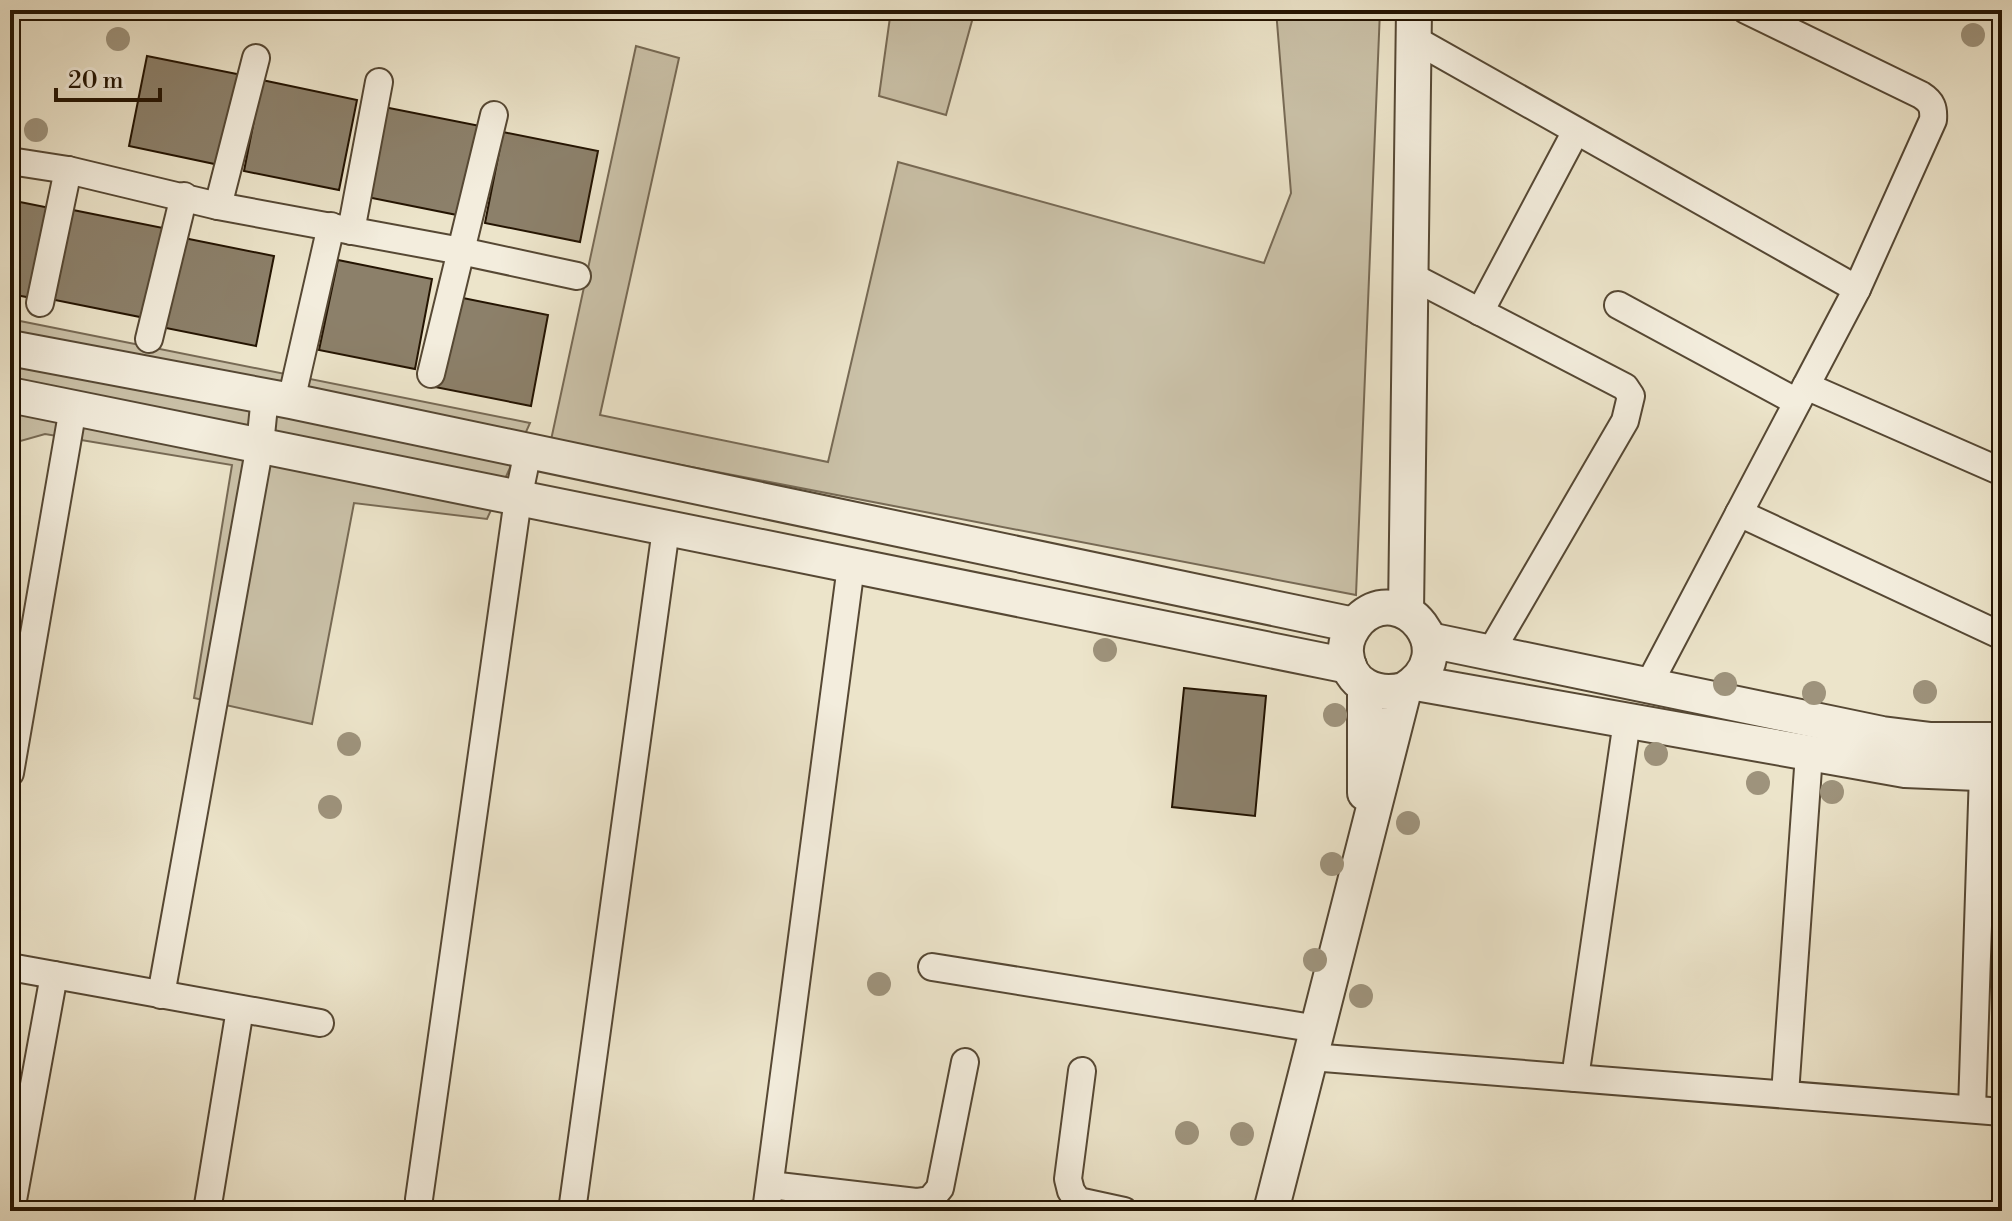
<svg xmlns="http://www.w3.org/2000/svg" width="2012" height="1221" viewBox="0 0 2012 1221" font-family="'Libre Bodoni',serif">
	<rect width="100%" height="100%" fill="#ece4ca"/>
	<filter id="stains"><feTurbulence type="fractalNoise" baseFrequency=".0025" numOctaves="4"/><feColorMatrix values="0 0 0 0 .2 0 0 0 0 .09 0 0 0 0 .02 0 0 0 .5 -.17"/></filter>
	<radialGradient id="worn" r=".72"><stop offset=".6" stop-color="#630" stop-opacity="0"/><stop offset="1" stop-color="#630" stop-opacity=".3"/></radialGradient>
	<g fill="#cac1a8" stroke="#776a55" stroke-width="2">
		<path d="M891 10H975L946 115 879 96Z"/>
		<path d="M1276 10H1380L1356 595 551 440 636 46 679 58 600 415 828 462 898 162 1264 263 1291 193Z"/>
		<path d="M10 319 530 423 487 519 354 503 312 724 194 698 232 465 45 434 10 444Z"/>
	</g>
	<g fill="#8c806a" stroke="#241402" stroke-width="2">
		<path d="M147 56 242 75 224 166 129 146Z"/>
		<path d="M262 80 357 100 339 190 244 171Z"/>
		<path d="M384 107 480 126 462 216 367 197Z"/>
		<path d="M503 132 598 151 580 242 485 223Z"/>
		<path d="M10 200 50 208 32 298 10 294Z"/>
		<path d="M68 209 163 228 145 318 50 299Z"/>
		<path d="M179 237 274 256 256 346 161 327Z"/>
		<path d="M338 260 432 279 415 369 319 350Z"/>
		<path d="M453 296 548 315 531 406 435 387Z"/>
		<path d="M1184 688 1266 696 1255 816 1172 807Z"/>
	</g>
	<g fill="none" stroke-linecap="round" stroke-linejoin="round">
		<g stroke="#564834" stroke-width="30">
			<g id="minor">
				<path d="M1414 39 1857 289"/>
				<path d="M10 161 68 170 218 206 461 251 577 276"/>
				<path d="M218 206 256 58"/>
				<path d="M351 231 379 82"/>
				<path d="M1411 276 1625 387 1631 396 1625 421 1490 653"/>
				<path d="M40 303 68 170"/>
				<path d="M1618 305 1797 402"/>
				<path d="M1480 312 1576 131"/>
				<path d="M149 339 184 196"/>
				<path d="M431 374 494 115"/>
				<path d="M1806 386 2002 472"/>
				<path d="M291 401 331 226"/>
				<path d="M1739 513 2002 636"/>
				<path d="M1648 686 1857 289 1933 120C1934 108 1932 102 1921 95L1746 10"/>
				<path d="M10 773 73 408"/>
				<path d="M10 967 320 1023"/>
				<path d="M932 967 1318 1029"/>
				<path d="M161 995 260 445 265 396"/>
				<path d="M1311 1057 2002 1112"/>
				<path d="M1082 1071 1068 1179 1071 1191 1078 1201 1124 1211"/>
				<path d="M1575 1078 1627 721"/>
				<path d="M1785 1094 1809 754"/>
				<path d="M1972 1109 1983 773"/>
				<path d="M770 1185 916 1202 930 1200 940 1188 965 1062"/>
				<path d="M13 1200 54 975"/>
				<path d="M207 1211 240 1009"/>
				<path d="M420 1211 419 1199 518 499 528 451"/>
				<path d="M572 1211 666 529"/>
				<path d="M766 1211 851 566"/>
			</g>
		</g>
		<g stroke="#564834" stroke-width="38">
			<g id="tertiary">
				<path d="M10 348 291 401 1354 625"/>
				<path d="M10 395 1349 666"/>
				<path d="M1406 612 1414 10"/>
				<path d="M1429 640 1882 734 1931 740H2002"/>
				<path d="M1416 683 1905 770 2002 774"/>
				<path d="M1365 793V687"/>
				<path d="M1271 1211 1404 690C1466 653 1402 578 1359 620 1351 629 1345 641 1346 653 1348 685 1377 697 1404 690"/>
			</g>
		</g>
		<use href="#minor" stroke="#f3eddd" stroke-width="26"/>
		<use href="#tertiary" stroke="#f3eddd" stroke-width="34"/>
	</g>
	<g fill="#9e937c">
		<circle cx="1973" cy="35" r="12"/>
		<circle cx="118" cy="39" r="12"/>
		<circle cx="36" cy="130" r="12"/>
		<circle cx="1105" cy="650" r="12"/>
		<circle cx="1725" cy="684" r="12"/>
		<circle cx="1925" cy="692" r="12"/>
		<circle cx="1814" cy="693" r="12"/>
		<circle cx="1335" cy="715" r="12"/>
		<circle cx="349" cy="744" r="12"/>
		<circle cx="1656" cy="754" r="12"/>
		<circle cx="1758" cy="783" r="12"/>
		<circle cx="1832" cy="792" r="12"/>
		<circle cx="330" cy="807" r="12"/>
		<circle cx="1408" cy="823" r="12"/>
		<circle cx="1332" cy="864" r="12"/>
		<circle cx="1315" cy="960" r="12"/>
		<circle cx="879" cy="984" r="12"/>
		<circle cx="1361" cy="996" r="12"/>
		<circle cx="1187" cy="1133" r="12"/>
		<circle cx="1242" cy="1134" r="12"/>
	</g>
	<rect width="2012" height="1221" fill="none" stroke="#ece4ca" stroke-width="40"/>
	<rect x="12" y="12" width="1988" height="1197" fill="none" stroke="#241402" stroke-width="4"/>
	<rect x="20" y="20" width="1972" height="1181" fill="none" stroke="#241402" stroke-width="2"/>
	<path d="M56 88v12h104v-12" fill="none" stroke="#241402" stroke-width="4"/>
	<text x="68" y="88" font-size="24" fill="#241402" stroke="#f3eddd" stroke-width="6" paint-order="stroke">20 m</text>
	<rect width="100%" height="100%" filter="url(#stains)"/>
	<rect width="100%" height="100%" fill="url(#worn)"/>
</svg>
